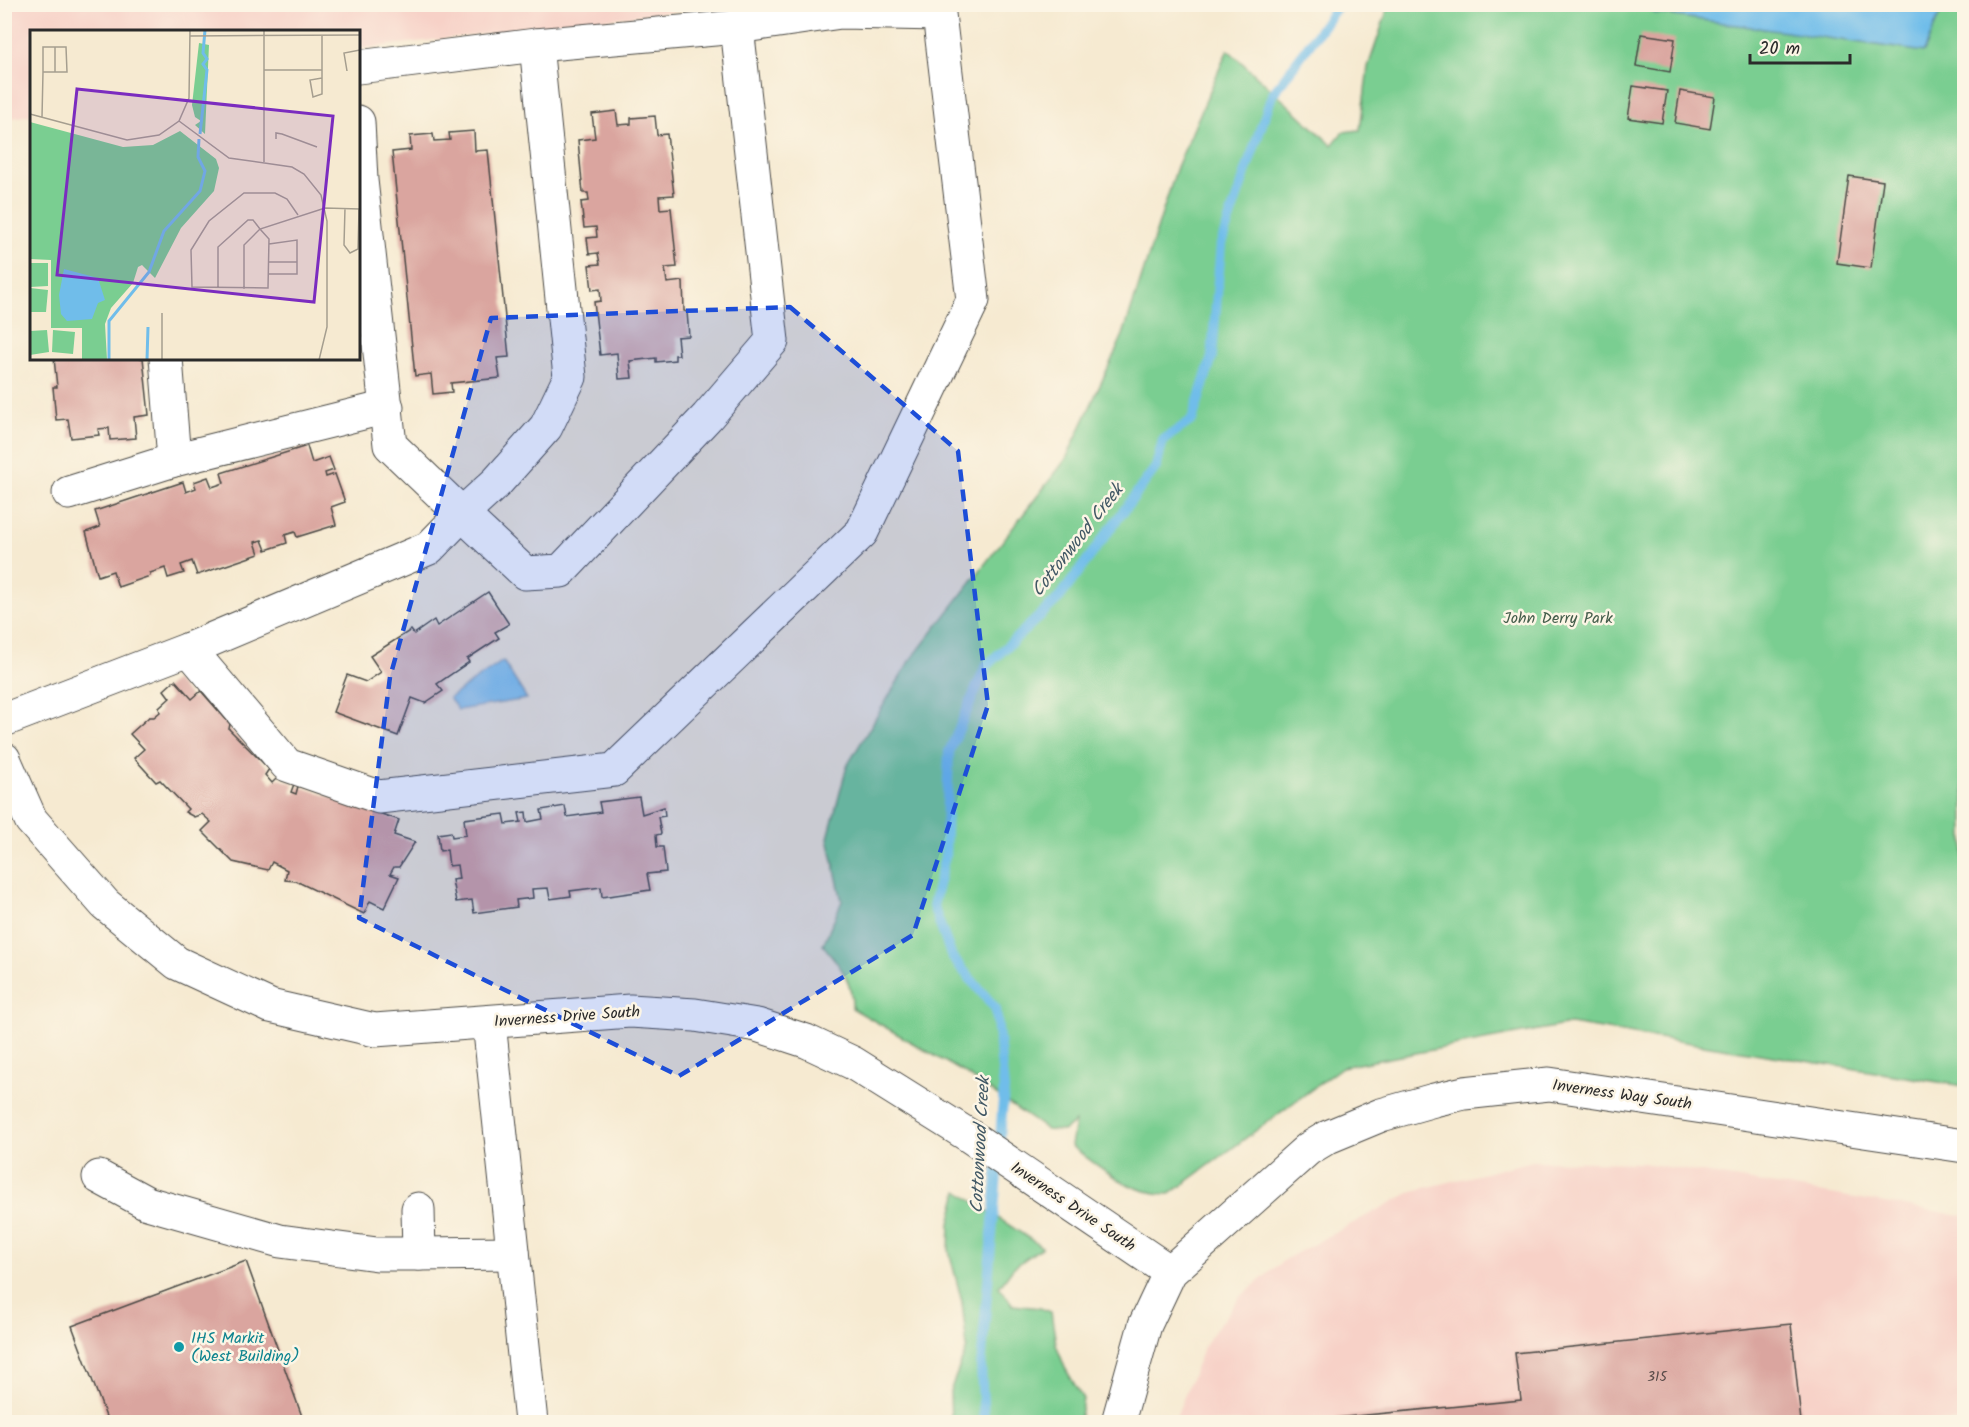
<svg xmlns="http://www.w3.org/2000/svg" width="1969" height="1427" viewBox="0 0 1969 1427" font-family="Kalam,sans-serif">
	<rect width="100%" height="100%" fill="#fcf5e5"/>
	<filter id="ink" filterUnits="userSpaceOnUse"><feTurbulence type="fractalNoise" baseFrequency=".0167" numOctaves="2"/><feDisplacementMap in="SourceGraphic" scale="12" xChannelSelector="R" yChannelSelector="G"/><feConvolveMatrix kernelMatrix="1 2 1 2 8 2 1 2 1" color-interpolation-filters="sRGB"/></filter>
	<filter id="wash" filterUnits="userSpaceOnUse"><feTurbulence type="fractalNoise" baseFrequency=".008" numOctaves="4" result="noise"/><feDisplacementMap in="SourceGraphic" scale="24" xChannelSelector="R" yChannelSelector="G"/><feGaussianBlur stdDeviation="1.35" result="paint"/><feColorMatrix in="noise" values="0 0 0 0 0 0 0 0 0 0 0 0 0 0 0 0 0 1.4 0 .05"/><feComposite in="paint" operator="in"/></filter>
	<g filter="url(#wash)">
		<rect width="100%" height="100%" fill="#f6ead1"/>
		<g fill="#f7d1c7">
			<path d="M4 5 5 4 725 5 359 49 358 32H32L31 115 5 119Z"/>
			<path d="M1533 1161 1643 1163 1964 1216V1422H1174L1205 1344 1240 1297 1284 1260 1413 1191Z"/>
		</g>
		<g fill="#7ace91" stroke="#527c5e" stroke-width="1.5">
			<path d="M1389 5H1964V1086L1570 1024 1342 1067 1170 1194C1130 1195 1102 1168 1071 1146L1075 1122 1063 1131 1047 1130 963 1072 852 1008C853 980 840 966 823 945L842 901 828 838 847 766 910 661 1066 459 1123 335 1177 167 1225 56 1228 50 1332 145 1343 132 1360 130 1368 67Z"/>
			<path d="M958 1191 1042 1247 1013 1268 999 1287 1013 1305 1040 1308 1051 1312 1056 1344 1065 1368 1083 1399 1079 1422H951L950 1391 967 1348 962 1302 949 1251 950 1223Z"/>
		</g>
		<g fill="#70bdea" stroke="#4e748a" stroke-width="1.5">
			<path d="M1940 4V13L1924 52 1654 13 1649 5Z"/>
			<path d="M503 661 527 699 458 710 449 698Z"/>
		</g>
		<g fill="none" stroke-linecap="round" stroke-linejoin="round">
			<path stroke="#70bdea" stroke-width="10" d="M984 1422 981 1367 1004 1089 996 1009 952 957 933 906 945 856 949 752 986 666 1060 597 1156 467 1163 440 1192 420 1212 357 1221 244 1272 95 1339 4"/>
		</g>
		<g id="blocks">
			<g fill="#daa59f">
				<path d="M1641 34 1675 39 1670 72 1636 66Z"/>
				<path d="M1633 86 1667 91 1662 123 1628 118Z"/>
				<path d="M1680 91 1715 97 1710 129 1675 123Z"/>
				<path d="M616 111 618 125 631 124V118L655 116 657 135 667 134 674 195 659 196 660 209 671 208 677 267 665 268 667 283 683 281 684 311 687 312 689 336 677 337 679 355H675V360L656 362V358L630 361 632 378 619 379 617 353 600 355 594 302 601 301 600 289 592 290 589 265 600 264 598 253 589 254 587 238 597 237 596 227 584 228 581 202 589 201 588 193H583L578 140 595 138 592 114Z"/>
				<path d="M474 131 475 151 488 150 509 357 497 358 500 378 451 383 452 392 433 394 431 374 415 376 392 152 411 150 410 136 433 134 434 141 450 140 449 133Z"/>
				<path d="M1849 176 1883 181 1871 268 1837 263Z"/>
				<path d="M54 358H143L149 415 134 417 136 438 110 440 109 428 98 429 99 435 71 438 68 419 56 420 53 387H57Z"/>
				<path d="M307 446 312 463 329 457 334 470 325 473 326 477 335 474 345 502 331 507 336 525 297 537 295 532 285 535 287 543 266 550 262 540 255 542 259 554 197 575 192 561 181 565 184 573 168 578 165 568 150 573V576L118 587 113 571 98 576 86 532 100 527 95 511 183 482 186 492 196 488 194 482 208 477 212 487 224 483 221 473Z"/>
				<path d="M488 592 509 624 495 632 499 638 467 659 469 662 437 684 443 691 425 703 412 698 398 736 333 712 347 675 366 682 381 672 370 656 411 630 414 634 434 620 437 626Z"/>
				<path d="M175 680 192 699 201 691 230 724 229 729 269 769 265 775 272 783 277 778 294 784 291 792 296 794 298 786 399 820 394 835 415 842 399 867H394L390 874 399 877 384 908 370 901 364 914 296 881 285 880 287 870 272 862 268 870 233 862 202 831 211 822 202 814 194 817 185 812 188 809 160 780 156 782 134 758 144 749 130 734 149 717H154L160 712 159 708 170 698 164 690Z"/>
				<path d="M639 797 642 814 664 807 665 816 658 817 661 834 656 835 657 847H663L666 872 647 874 650 890 602 897 601 887 570 891 571 896 550 899 548 888 532 889 533 898 516 900 517 907 474 913 472 900 456 902 452 880 459 879 457 865 449 866 447 850 440 851 438 834 451 832 452 837 466 835 464 819 504 814 506 824 521 822 519 813 526 812 527 822 543 819 541 810 565 806 567 817 601 812 599 802Z"/>
				<path d="M246 1261 304 1422H108L72 1326Z"/>
				<path d="M1791 1324 1801 1422H1336V1418L1521 1400 1515 1353Z"/>
			</g>
		</g>
	</g>
	<g filter="url(#ink)">
		<use href="#blocks" fill-opacity="0" stroke="#494844" stroke-width="1.5"/>
		<g fill="none" stroke-linecap="round" stroke-linejoin="round">
			<g stroke="#494844" stroke-width="35">
				<g id="minor">
					<path d="M536 45 570 377 546 427 497 482 462 514 525 573 561 571 707 417 772 341 737 27"/>
					<path d="M166 358 174 460 387 407"/>
					<path d="M69 493 174 460"/>
					<path d="M189 649 287 765 379 797 614 770 862 532 973 300 939 14 841 12 737 27 536 45 358 67"/>
					<path d="M4 720 189 649 429 548 462 514 390 445 361 180 358 122"/>
					<path d="M4 759 31 820 105 904 177 963 270 1006 375 1030 630 1011 695 1015 757 1025 806 1041 853 1063 968 1135 1170 1272"/>
					<path d="M489 1022 531 1422"/>
					<path d="M99 1177 147 1203 280 1241 377 1254H419L418 1209"/>
					<path d="M419 1254 513 1253"/>
					<path d="M1118 1422 1145 1325 1170 1272 1308 1149 1328 1137 1381 1115 1434 1100 1464 1093 1549 1084 1964 1146"/>
				</g>
			</g>
			<use href="#minor" stroke="#fff" stroke-width="33"/>
		</g>
	</g>
	<path fill="#1d4ed8" fill-opacity="0.2" stroke="#1d4ed8" stroke-width="4.5" stroke-dasharray="12 8" stroke-linejoin="round" d="M790 307 958 451 988 705 913 935 679 1076 359 918 390 677 491 318Z"/>
	<circle fill="#0f9aa8" stroke="#fcf5e5" stroke-width="2" cx="179" cy="1347" r="6"/>
	<g text-anchor="middle" dominant-baseline="central" stroke-width="5" stroke-linejoin="round" paint-order="stroke">
		<g font-size="14" fill="#574a48">
			<text x="1657" y="1377">315</text>
		</g>
		<g font-size="16" fill="#435c4a" stroke="#fcf5e5">
			<text x="1558" y="618">John Derry Park</text>
		</g>
		<g font-size="16" fill="#2b2b2b" stroke="#fcf5e5">
			<text transform="translate(567 1017) rotate(-4)">Inverness Drive South</text>
			<text transform="translate(1622 1095) rotate(8)">Inverness Way South</text>
			<text transform="translate(1073 1207) rotate(34)">Inverness Drive South</text>
		</g>
		<g font-size="16" fill="#0d838f" stroke="#fcf5e5" text-anchor="start">
			<text x="191" y="1338">IHS Markit<tspan x="191" dy="18">(West Building)</tspan></text>
		</g>
		<g font-size="18" font-style="italic" fill="#405764" stroke="#fcf5e5">
			<text transform="translate(1078 541) rotate(-52)">Cottonwood Creek</text>
			<text transform="translate(981 1145) rotate(-87)">Cottonwood Creek</text>
		</g>
	</g>
	<g transform="translate(30 30)">
		<rect width="330" height="330" fill="#f6ead1"/>
		<path d="M169 13 179 15 175 104 165 95 171 91 165 87 162 75ZM0 92 93 117 123 115 150 101 186 129 189 138 184 161 151 198 125 248 112 235 108 237 103 253 81 278 75 294 77 330H52V298H21V230L0 229ZM0 233H18V256L0 257ZM0 258 18 260 16 282H0ZM17 300 19 322 0 325V301ZM23 300 45 302 43 324 22 322Z" fill="#7ace91"/>
		<path d="M34 239 68 248 75 270 68 273 62 289 37 291 31 284 29 265Z" fill="#70bdea"/>
		<path fill="none" stroke="#70bdea" stroke-width="3" d="M170 104 177 40 173 34 177 29 173 23 175 0M79 330V291L119 242 134 201 170 161 175 141 168 127 169 109M117 330 118 297"/>
		<path fill="none" stroke="#a59e8f" stroke-width="1.5" d="M234 0V132M160 6 330 5M25 17V42M234 40H292V6M292 40V64L283 67 280 50 292 48M317 41 314 23 330 20M0 84 97 110 129 105 149 91 159 68 160 0M12 87 13 42H37L36 17H13V42M149 91 199 128 262 137 274 144 291 165 297 191V297L289 330M246 109V103L252 104 287 117M315 178 314 215 320 223 328 219 329 179M268 185 257 169 245 163H214L179 191 161 220 162 257 238 258 239 209 230 199 295 178 330 179M239 214 267 210V232M239 232H267V244H239M188 258V217L218 190H223L230 199 214 215V259M132 330V283"/>
		<path fill="#7b2cbf" fill-opacity="0.15" stroke="#7b2cbf" stroke-width="3" d="M47 59 303 86 284 272 27 245Z"/>
		<rect width="330" height="330" fill="none" stroke="#2b2b2b" stroke-width="3"/>
	</g>
	<rect width="1969" height="1427" fill="none" stroke="#fcf5e5" stroke-width="24"/>
	<path d="M1750 54v9h100v-9" fill="none" stroke="#2b2b2b" stroke-width="3"/>
	<text x="1759" y="54" font-size="18" fill="#2b2b2b" stroke="#fcf5e5" stroke-width="4.5" paint-order="stroke">20 m</text>
</svg>
